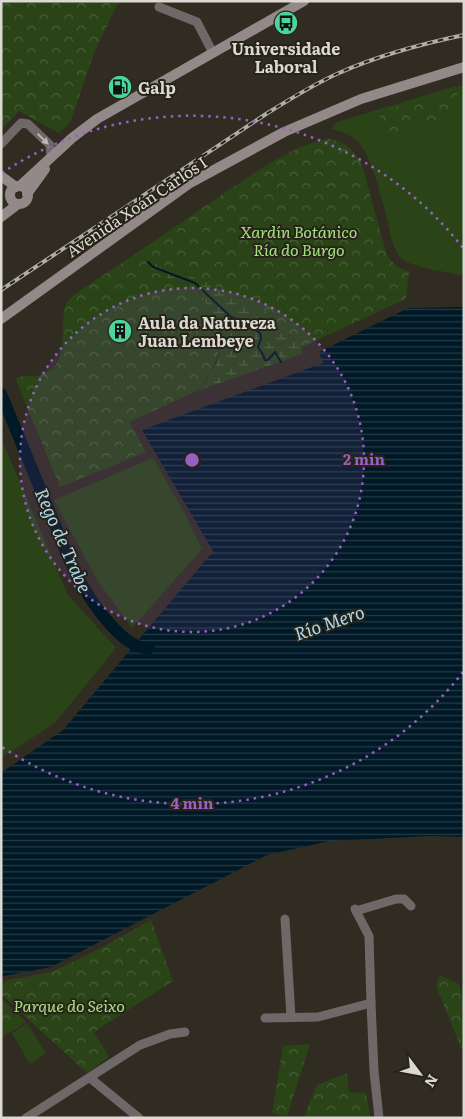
<svg xmlns="http://www.w3.org/2000/svg" width="465" height="1119" viewBox="0 0 465 1119" font-family="Literata,serif">
	<defs>
		<pattern id="forest-crowns" width="20" height="18" patternUnits="userSpaceOnUse" patternTransform="scale(1.25)"><rect width="20" height="18" fill="#2a4418"/><path d="M2 6a3 3 0 1 1 6 0M12 15a3 3 0 1 1 6 0" fill="none" stroke="#485e39"/></pattern>
		<pattern id="wetland-marsh" width="20" height="14" patternUnits="userSpaceOnUse" patternTransform="scale(1.25)"><rect width="20" height="14" fill="#2a4418"/><path d="M1 5h8M5 5V1M11 12h8M15 12V8" fill="none" stroke="#485e39"/></pattern>
		<pattern id="water-rules" width="6" height="5" patternUnits="userSpaceOnUse" patternTransform="scale(1.25)"><rect width="6" height="5" fill="#001926"/><path d="M0 2.5h6" fill="none" stroke="#253a45"/></pattern>
	</defs>
	<rect width="100%" height="100%" fill="#302c22"/>
	<g fill="#2a4418">
		<path d="M464 85V274L460 275C444 271 412 268 401 258 397 254 395 248 393 244 387 221 374 156 358 142 350 134 342 132 331 129L337 122 449 88Z"/>
		<path d="M1 438 68 595 116 648 55 723 1 758Z"/>
		<path d="M153 458 184 512 202 549 132 628 97 580 54 500Z"/>
		<path d="M27 1023 46 1053 30 1064 12 1033Z"/>
	</g>
	<g fill="url(#forest-crowns)">
		<path d="M1 1H122L117 5 94 53 70 123 59 133 19 111 1 130Z"/>
		<path d="M457 92 461 114 385 135 379 111Z"/>
		<path d="M329 139C344 142 354 149 361 162L387 255 396 266 409 272 406 299 302 347 272 317 194 277 151 260 143 267 169 278 194 286 209 306 220 327 221 345 211 373 197 391 129 422 146 452 60 487 16 380 18 377C29 375 38 378 48 372 69 361 59 324 66 304 70 296 83 289 90 284 132 257 173 228 214 200 246 179 292 144 329 139Z"/>
		<path d="M151 920 173 981 94 1032 109 1057 87 1073 1 994V985L8 980 52 972 103 947Z"/>
		<path d="M440 975 459 984 464 1003V1055L436 986Z"/>
		<path d="M1 998 26 1022 1 1038Z"/>
		<path d="M310 1044 287 1117 272 1113 283 1046Z"/>
		<path d="M347 1073 349 1092 366 1093 371 1118H303L317 1085Z"/>
	</g>
	<path fill="url(#wetland-marsh)" d="M151 260C187 275 241 293 272 317 283 326 292 337 302 347V354L197 391C225 362 229 333 205 301 202 297 198 288 193 286 188 282 178 281 171 279 161 276 152 271 142 267Z"/>
	<path fill="url(#water-rules)" d="M464 307V837L432 836 330 841 267 855 51 967 4 976 1 978V773L63 730 209 556 214 553 142 430 323 363 319 352 408 308Z"/>
	<g fill="none" stroke-linecap="round" stroke-linejoin="round">
		<path stroke="#001926" stroke-width="2" d="M148 262 153 267 195 283 231 317 244 322 260 333 261 338 258 347 262 353 265 360H268L275 352 281 362"/>
		<path stroke="#001926" stroke-width="12" d="M1 394C18 434 34 474 51 515 61 539 70 566 84 588 95 607 125 650 149 648"/>
		<g stroke="#6f6868" stroke-width="9">
			<path d="M159 7 197 22 213 53"/>
			<path d="M1 144 21 123 28 124 50 145 51 158"/>
			<path d="M355 909 369 936 371 1003"/>
			<path d="M356 911 396 899H404L411 906"/>
			<path d="M285 919 291 1017"/>
			<path d="M265 1018 318 1017 371 1003 374 1071 379 1118"/>
			<path d="M90 1078 139 1118"/>
			<path d="M26 1118 140 1045 170 1034 185 1032"/>
		</g>
		<g stroke="#948989" stroke-width="10">
			<path d="M1 176 16 187"/>
			<path d="M20 186 72 138 97 119 304 1"/>
			<circle cx="19" cy="195" r="9"/>
			<path d="M27 194 45 169"/>
			<path d="M1 217 18 204"/>
			<path d="M1 319 190 183 284 132 361 99 464 67"/>
		</g>
		<g stroke="#b0ada6" stroke-width="4">
			<path id="rail" d="M1 290 266 114C290 99 314 84 339 73 379 55 421 44 464 35"/>
		</g>
		<use href="#rail" stroke="#262318" stroke-width="2" stroke-dasharray="5.5" stroke-linecap="butt"/>
	</g>
	<defs><path id="oneway-solid" d="M-6-.8H1V-3.2L6.5 0L1 3.2V.8H-6Z" transform="scale(1.25)"/></defs>
	<use fill="#bbb7b2" href="#oneway-solid" transform="translate(43 139) rotate(44)"/>
	<circle cx="192" cy="460" r="172" fill="#9860c5" fill-opacity=".12"/>
	<g fill="none" stroke="#9860c5" stroke-width="2.5" stroke-dasharray="2.5 5">
		<circle cx="192" cy="460" r="172"/>
		<path d="M463 672A344 344 0 0 1 2 747M2 173A344 344 0 0 1 463 248"/>
	</g>
	<defs>
		<g id="bus-disc" transform="scale(1.25)"><circle r="9.5" fill="#4bd49b" stroke="#262318"/><path d="M-5-6H5V4H4V6H2V4H-2V6H-4V4H-5ZM-3.5-4V0h7V-4ZM-3.5 1.2v1.5H-2V1.2ZM2 1.2v1.5H3.5V1.2Z" fill="#111"/></g>
		<g id="fuel-disc" transform="scale(1.25)"><circle r="9.5" fill="#4bd49b" stroke="#262318"/><path d="M-5.5-6h7V0h2V4h1.3V-2.5L3-4.5l.8-.8L6-3V5H2.5V1h-1V6h-7ZM-4.2-4.7v3.2H.2V-4.7Z" fill="#111"/></g>
		<g id="building-disc" transform="scale(1.25)"><circle r="9.5" fill="#4bd49b" stroke="#262318"/><path d="M-4-6H4V6H1V3H-1V6H-4ZM-2.5-4.3h1.7v1.8h-1.7ZM.8-4.3h1.7v1.8H.8ZM-2.5-1h1.7V.8h-1.7ZM.8-1h1.7V.8H.8Z" fill="#111"/></g>
	</defs>
	<g fill-rule="evenodd">
		<use href="#bus-disc" x="286" y="23"/>
		<use href="#fuel-disc" x="120" y="87"/>
		<use href="#building-disc" x="120" y="331"/>
	</g>
	<g text-anchor="middle" dominant-baseline="central" stroke-width="4" stroke-linejoin="round" paint-order="stroke">
		<g font-size="16" font-weight="bold" fill="#dbd9d2" stroke="#262318" text-anchor="start">
			<text x="286" y="48" text-anchor="middle">Universidade<tspan x="286" dy="18">Laboral</tspan></text>
			<text x="138" y="87">Galp</text>
			<text x="138" y="322">Aula da Natureza<tspan x="138" dy="18">Juan Lembeye</tspan></text>
		</g>
		<g font-size="16" fill="#dbd9d2" stroke="#262318">
			<text transform="translate(136 206) rotate(-34)">Avenida Xoán Carlos I</text>
		</g>
		<g font-size="16" font-style="italic" fill="#a5e181" stroke="#262318">
			<text x="299" y="231">Xardín Botánico<tspan x="299" dy="18">Ría do Burgo</tspan></text>
			<text x="69" y="1005">Parque do Seixo</text>
		</g>
		<g font-size="18" font-style="italic" fill="#add8f0" stroke="#262318">
			<text transform="translate(64 540) rotate(66)">Rego de Trabe</text>
			<text transform="translate(329 622) rotate(-19)">Río Mero</text>
		</g>
	</g>
	<circle cx="192" cy="460" r="8" fill="#9860c5" stroke="#262318" stroke-width="2.5"/>
	<g font-size="15" text-anchor="middle" font-weight="bold" fill="#9860c5" stroke="#262318" stroke-width="4" stroke-linejoin="round" paint-order="stroke">
		<text x="364" y="465">2 min</text>
		<text x="192" y="809">4 min</text>
	</g>
	<rect width="465" height="1119" fill="none" stroke="#dbd9d2" stroke-width="5"/>
	<g transform="translate(420 1074) rotate(122)" stroke="#262318" stroke-width="4" paint-order="stroke">
	<path d="M0-4L9 19L0 12L-9 19Z" fill="#dbd9d2"/>
	<text y="-8" font-size="14" font-weight="bold" text-anchor="middle" fill="#dbd9d2">N</text>
	</g>
</svg>
